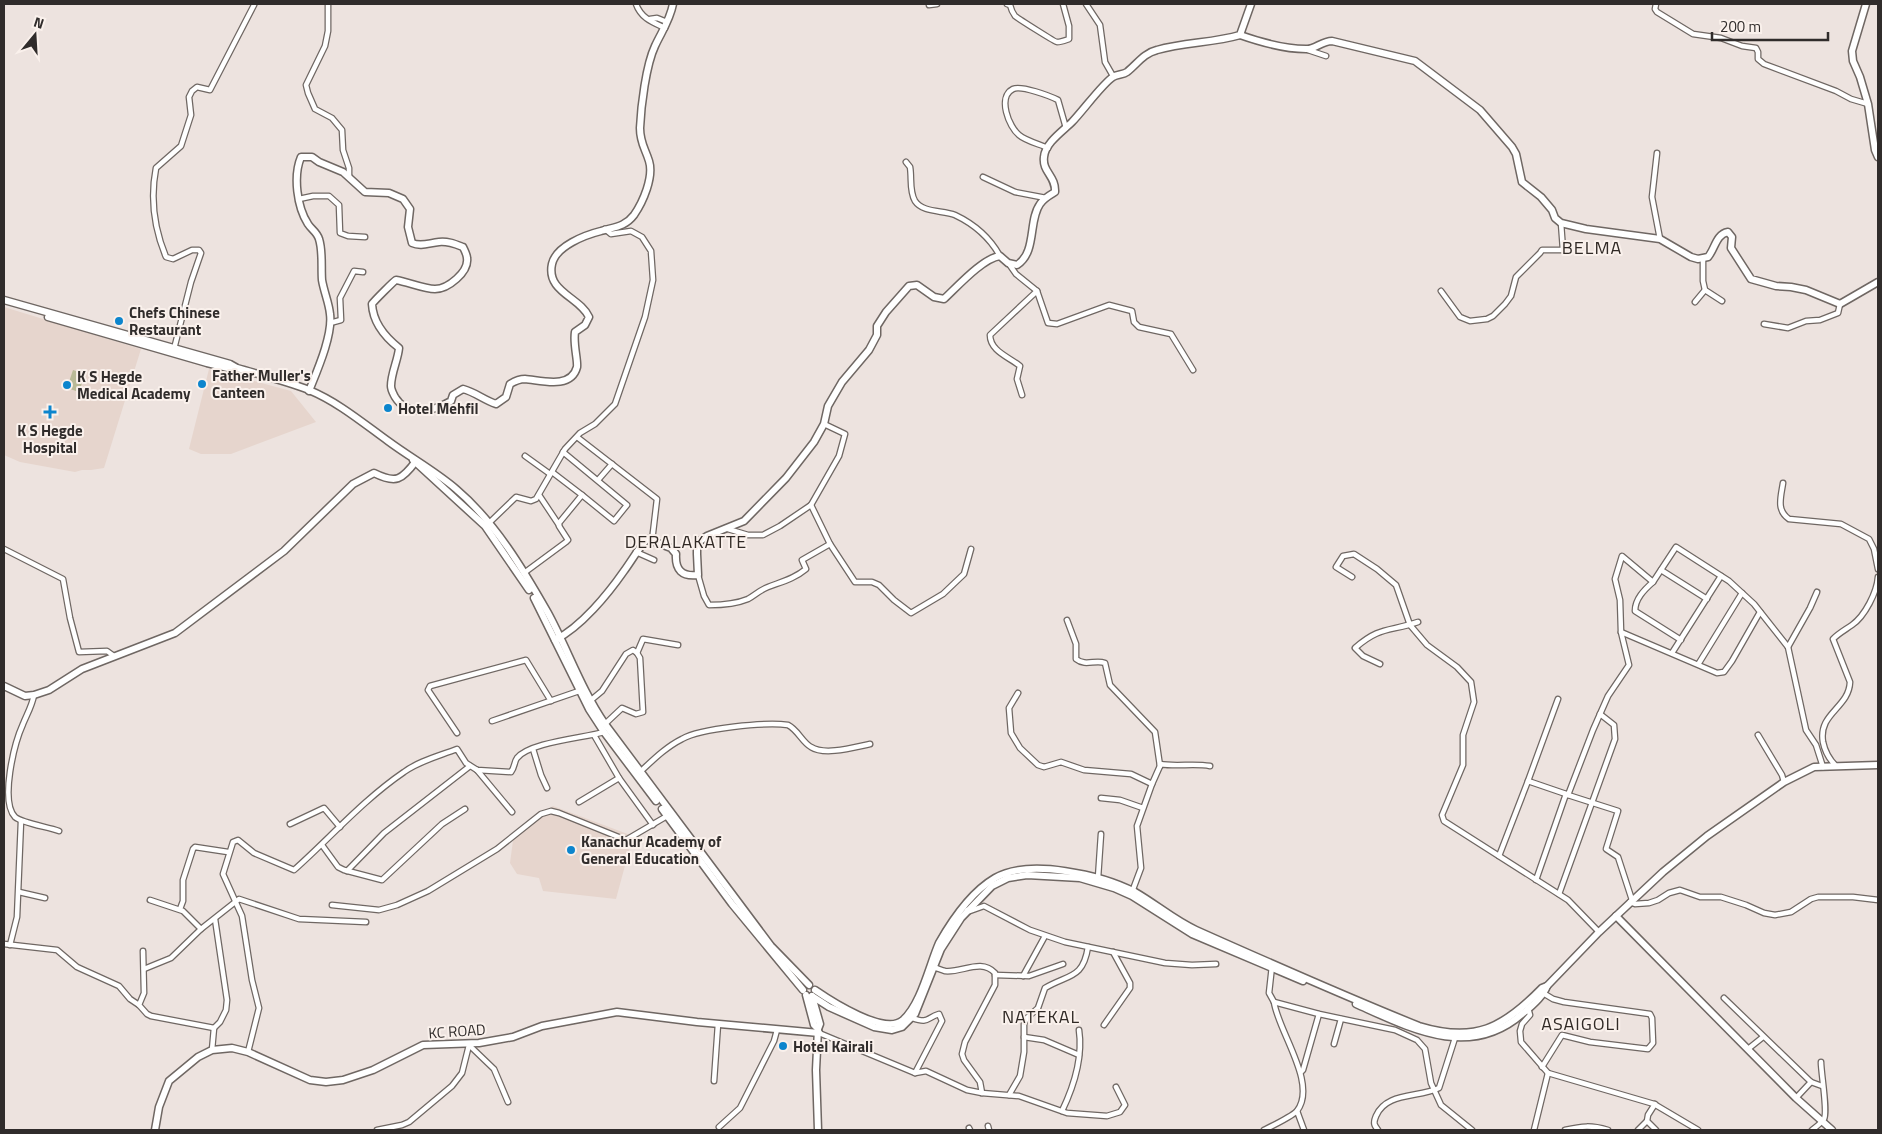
<svg xmlns="http://www.w3.org/2000/svg" width="1882" height="1134" viewBox="0 0 1882 1134" font-family="'Titillium Web',sans-serif">
	<rect width="100%" height="100%" fill="#ede3df"/>
	<g fill="#e6d5cd">
		<path d="M4 307 141 349 104 468 91 470H82L75 472 20 462 4 455Z"/>
		<path d="M209 369 291 391 316 422 231 454H201L189 449Z"/>
		<path d="M553 806 633 836 616 899 543 891 539 878 517 874 510 863 514 833Z"/>
	</g>
	<path fill="#b9ba97" d="M73 370 85 374 79 392 67 388Z"/>
	<g fill="none" stroke-linecap="round" stroke-linejoin="round">
		<g stroke="#6f6763" stroke-width="7">
			<g id="street">
				<path d="M328 4V31L325 46 306 85 308 93 315 109 332 118 342 130 343 150 349 168V176"/>
				<path d="M636 4C641 18 652 22 665 28"/>
				<path d="M1007 4 1010 5C1011 9 1012 12 1015 16 1019 19 1055 42 1057 42 1061 42 1066 40 1069 39V26L1063 4"/>
				<path d="M1086 4 1100 25 1105 62 1113 76"/>
				<path d="M1656 4 1655 9 1657 12 1693 34 1721 38 1742 46 1756 48 1758 52V59L1764 64 1836 91 1851 99 1868 104"/>
				<path d="M929 5 937 4"/>
				<path d="M650 19 657 18 667 22"/>
				<path d="M1308 50 1326 56"/>
				<path d="M1048 148C1039 144 1026 141 1019 135 1009 127 997 97 1013 89 1021 85 1050 96 1058 100L1066 128"/>
				<path d="M1657 153 1652 197 1660 239"/>
				<path d="M906 162 910 167C912 178 909 191 915 201 923 213 943 210 955 215 974 224 990 238 1000 256"/>
				<path d="M983 177 1015 192 1046 198"/>
				<path d="M299 199 313 196H329L339 205 340 233 348 236 365 237"/>
				<path d="M1703 259V281L1705 290 1722 301"/>
				<path d="M1009 264 1016 274 1037 291 1048 323 1057 324 1109 305 1132 311 1134 322 1139 327 1171 334 1193 370"/>
				<path d="M1441 291 1460 317 1470 321 1487 319 1493 316 1505 304 1511 296 1516 277 1540 253 1542 250H1563L1561 223"/>
				<path d="M1695 302 1705 290"/>
				<path d="M330 323 341 320 340 298 354 271 363 272"/>
				<path d="M1764 324 1788 328 1806 321 1820 320 1838 313 1840 304"/>
				<path d="M174 349 191 282 201 253 199 250H192L173 259 166 257C154 228 150 199 156 168L181 146 191 115 189 97 192 91 197 87 210 90 254 5"/>
				<path d="M1022 395 1017 379 1020 366C1009 357 990 351 990 335L1037 291"/>
				<path d="M577 437 657 499 652 541"/>
				<path d="M525 456 550 474"/>
				<path d="M552 472 582 495"/>
				<path d="M598 480 612 464"/>
				<path d="M1783 483C1781 497 1776 510 1789 519L1841 524 1869 539 1874 549 1878 569"/>
				<path d="M539 495 559 525"/>
				<path d="M811 505 830 544 855 582H872L879 585 894 600 911 613 943 594 964 574 971 549"/>
				<path d="M488 524 516 497 531 501 536 499 565 449 580 433 595 424 615 404 645 317 653 280 651 251 642 237 631 231 611 234 605 229"/>
				<path d="M728 529 748 535H763L780 526 811 505 839 456 845 434 824 424"/>
				<path d="M4 549 63 579 70 618 79 652 107 651 114 656"/>
				<path d="M636 552 654 560"/>
				<path d="M1661 570 1707 599"/>
				<path d="M524 573 566 542 568 540 559 526V523L582 495 614 521 627 505 563 452"/>
				<path d="M698 575 704 596 709 605C721 605 736 604 748 599 755 595 760 590 768 587 781 582 794 579 806 569L802 560 830 544"/>
				<path d="M1352 577 1336 567 1343 556 1354 554 1377 569 1396 585 1410 625 1427 645 1457 667 1471 682 1474 702 1463 735V765L1442 815 1444 821 1568 900 1599 932"/>
				<path d="M1653 582C1644 590 1635 599 1635 611L1681 640"/>
				<path d="M1067 620 1076 644V659C1086 667 1095 659 1105 663L1110 685 1155 732 1160 766 1152 784 1137 826 1141 868 1132 892"/>
				<path d="M1621 632 1717 673 1724 672 1732 661 1760 612"/>
				<path d="M1788 647 1810 608 1817 592"/>
				<path d="M637 653 643 639 678 645"/>
				<path d="M1672 653 1721 576"/>
				<path d="M1699 663 1742 593"/>
				<path d="M1380 664 1363 656 1355 648C1380 626 1389 632 1418 622"/>
				<path d="M1018 693 1009 708 1011 733 1020 748 1038 765 1044 767 1061 762 1084 770 1131 774 1152 784"/>
				<path d="M34 695C32 706 27 714 23 724 14 744 0 801 15 817 22 823 48 827 59 831"/>
				<path d="M590 701 602 691 626 654 633 650 637 653 640 658 643 712 636 714 622 708 605 724"/>
				<path d="M492 721 579 691"/>
				<path d="M457 733 428 690 430 686 526 660 551 701"/>
				<path d="M594 735 619 778"/>
				<path d="M1758 735 1782 775 1784 782"/>
				<path d="M533 749 541 775 547 788"/>
				<path d="M1160 766V764C1177 767 1193 763 1210 766"/>
				<path d="M1836 766C1829 759 1825 752 1823 742 1818 713 1849 708 1850 682L1833 639C1839 633 1845 630 1852 625 1865 616 1877 592 1878 577"/>
				<path d="M477 770 512 812"/>
				<path d="M640 772C653 760 666 747 682 739 701 728 766 722 788 725 798 730 802 742 811 747 825 756 855 747 870 744"/>
				<path d="M1528 781 1558 699"/>
				<path d="M1568 795 1618 811 1606 849 1618 857 1632 900"/>
				<path d="M1101 798 1120 800 1143 808"/>
				<path d="M579 802 619 778 653 825"/>
				<path d="M290 824 324 808 340 827"/>
				<path d="M322 845 338 867 344 870 382 880 442 824 465 809"/>
				<path d="M1499 856 1528 781 1566 794"/>
				<path d="M347 871 384 833 470 766"/>
				<path d="M1098 878 1101 834"/>
				<path d="M1536 880 1566 794 1568 795 1593 730 1608 696 1629 665 1621 632 1620 600 1615 579 1622 556 1653 582 1676 547 1729 581 1754 604 1788 647 1806 730 1816 745 1823 767"/>
				<path d="M19 892 45 898"/>
				<path d="M1559 894 1615 739 1614 725 1600 714"/>
				<path d="M150 900 183 911 201 929"/>
				<path d="M1630 902 1635 904 1649 903 1658 900 1669 893 1680 890 1700 897H1721L1746 905 1764 913 1775 915 1791 912 1811 899 1818 897H1853L1878 900"/>
				<path d="M332 905 379 910 397 905 428 891 497 849 541 814 551 811 559 813 626 840 667 816"/>
				<path d="M180 909 183 901V880L193 849 195 847 228 852"/>
				<path d="M967 910 970 911 984 906 1030 930 1065 942 1165 963 1192 965 1216 964"/>
				<path d="M4 944 57 950 77 967 119 986 130 999 139 1005"/>
				<path d="M10 945 17 917 21 821"/>
				<path d="M143 951 144 993 139 1005 147 1014 151 1016 214 1028"/>
				<path d="M933 967C937 968 941 970 945 971 962 973 981 958 995 973V985L965 1042 962 1054 964 1060 980 1082 982 1093"/>
				<path d="M144 969 171 958 201 929 239 899 299 919 366 922"/>
				<path d="M995 975 1029 976 1063 964"/>
				<path d="M1023 976 1045 936"/>
				<path d="M1724 998 1811 1082 1822 1086"/>
				<path d="M1274 1002 1319 1014 1395 1030 1417 1040 1425 1049 1431 1083 1441 1105 1472 1130"/>
				<path d="M1528 1008 1530 1015 1522 1024 1520 1031 1521 1042 1548 1073 1654 1104 1698 1130"/>
				<path d="M912 1018C929 1024 926 1018 939 1014L942 1021 915 1073"/>
				<path d="M1104 1025 1130 988V983L1113 952"/>
				<path d="M819 1033 915 1073 926 1071 967 1090 982 1093 1019 1096 1067 1113 1107 1116 1120 1112 1125 1105 1116 1087"/>
				<path d="M1024 1037 1044 1040 1079 1055"/>
				<path d="M1334 1044 1341 1019"/>
				<path d="M1748 1049 1763 1037"/>
				<path d="M212 1050 214 1028 220 1022 226 1010 227 1000 215 919"/>
				<path d="M248 1052 259 1008 252 980 242 916 223 874 233 842 238 840 254 853 294 870C330 838 363 800 404 772 419 761 439 756 457 749L466 763 477 770 511 772C515 767 514 762 517 758 530 742 584 738 604 732"/>
				<path d="M1542 1067 1562 1035 1590 1042 1648 1049 1653 1043 1652 1018 1650 1014 1564 1002 1553 999 1543 993"/>
				<path d="M1301 1072 1303 1070 1319 1014"/>
				<path d="M714 1081 718 1024"/>
				<path d="M1009 1095 1020 1076 1024 1052V1024L1027 1018 1038 1008 1045 988C1069 974 1083 979 1088 947"/>
				<path d="M1796 1098 1811 1082"/>
				<path d="M1655 1104 1648 1115 1647 1121 1656 1130"/>
				<path d="M1062 1111C1074 1086 1083 1057 1079 1030"/>
				<path d="M1297 1111 1304 1130"/>
				<path d="M988 1126 989 1130"/>
				<path d="M719 1127 740 1108 774 1041 777 1030"/>
				<path d="M969 1128 970 1130"/>
				<path d="M377 1130 402 1125 409 1122 452 1086 462 1073 469 1045 494 1069 508 1102"/>
				<path d="M1264 1130C1272 1126 1291 1117 1297 1111 1318 1084 1278 1031 1274 1002L1269 993 1272 966"/>
				<path d="M1378 1130C1374 1125 1373 1123 1376 1116 1386 1092 1418 1098 1439 1088L1455 1038"/>
				<path d="M1534 1130 1548 1073"/>
				<path d="M1565 1130C1582 1126 1591 1125 1608 1130"/>
				<path d="M1638 1130 1647 1121"/>
				<path d="M1812 1130C1816 1127 1821 1123 1824 1119 1828 1112 1821 1073 1821 1062"/>
			</g>
		</g>
		<g stroke="#6f6763" stroke-width="9">
			<g id="secondary">
				<path d="M1866 4 1852 51 1853 61 1860 77 1868 104 1875 150 1878 157"/>
				<path d="M1240 35C1260 42 1284 49 1306 49 1314 50 1322 41 1332 41L1415 61 1480 110 1512 147 1516 154 1522 182 1541 197 1552 210 1555 218 1561 223 1586 229 1660 239 1691 257 1698 259 1708 257C1715 249 1716 234 1728 232L1732 237 1731 248 1751 279 1776 286 1791 287 1806 290 1840 304 1878 282"/>
				<path d="M4 300 230 364 237 368C261 375 286 381 309 390 338 402 363 423 388 441 411 458 435 471 456 489 495 522 523 569 548 613 568 650 581 689 605 724L771 946 809 985"/>
				<path d="M48 317 207 363 228 368H236"/>
				<path d="M309 391C317 371 333 335 330 314 329 303 324 292 322 280 321 267 323 251 319 239 317 232 311 229 308 224 297 207 293 176 301 157H312L319 162 343 172 365 192 389 193 403 199 410 209 408 227 412 243C421 247 429 243 439 242 448 241 455 244 463 247 465 251 467 255 467 258 469 272 448 289 435 289 424 289 408 282 396 280 394 281 374 301 372 304 373 323 385 337 399 348 398 360 391 373 391 386 391 390 393 393 395 397 408 418 434 411 451 401L453 395 463 389C475 392 484 400 496 404L506 397 510 384C515 381 520 379 525 379 540 380 571 390 577 367 578 360 573 344 575 332L585 325 589 317C580 297 546 292 552 264 556 246 585 235 601 231 614 227 625 227 634 215 643 202 654 177 649 161 645 148 640 143 640 128 641 106 646 65 655 46 662 31 670 20 673 4"/>
				<path d="M413 460 485 526 529 590"/>
				<path d="M534 598 589 709 604 732 656 801"/>
				<path d="M555 640C581 627 608 594 624 571 632 560 638 549 647 539L671 548 676 554C675 570 682 577 698 575L697 554V546L700 541 707 536 744 521 786 478 814 442 824 424 828 406 842 382 869 350 877 335V326L886 312 909 286 917 285 934 297 944 299C957 287 983 258 1000 256L1008 263 1017 265C1037 252 1028 221 1040 204 1044 198 1050 195 1055 192 1056 176 1042 172 1044 157 1045 143 1063 131 1072 122 1082 112 1103 83 1113 77 1117 74 1123 75 1127 72 1137 64 1144 53 1157 50 1185 42 1213 43 1240 35L1251 4"/>
				<path d="M4 686 25 696 34 695 49 690 82 669 175 633 284 551 353 484 374 473C396 484 402 480 416 461"/>
				<path d="M662 809 732 904 803 990"/>
				<path d="M1616 916 1796 1098 1832 1130"/>
				<path d="M815 990C831 1001 885 1036 903 1020 921 1004 929 966 939 943 952 920 971 892 995 878 1029 858 1102 875 1135 892 1156 904 1174 920 1196 930 1270 963 1344 996 1419 1026 1475 1043 1503 1028 1542 988L1547 986 1599 932 1663 872 1707 836 1784 782 1814 767 1878 765"/>
				<path d="M806 995 814 1025 818 1029 820 1024 812 996"/>
				<path d="M812 996 829 1007 874 1027 892 1030 902 1027 915 1014 941 949 961 918 992 886 1008 878 1027 875 1080 878 1114 888 1132 896 1192 934 1303 981"/>
				<path d="M1356 1004C1410 1028 1469 1060 1522 1014 1531 1007 1543 997 1547 986"/>
				<path d="M155 1130 159 1107 169 1081 198 1057 212 1050 232 1048 248 1052 310 1080 326 1082 343 1080 373 1070 423 1045 479 1043 513 1037 542 1026 617 1012 697 1022 819 1033"/>
				<path d="M818 1130 816 1070 818 1029"/>
			</g>
		</g>
		<use href="#street" stroke="#fff" stroke-width="4.5"/>
		<use href="#secondary" stroke="#fff" stroke-width="6"/>
	</g>
	<g fill="#0c85cd" stroke="#faf1ec" stroke-width="2">
		<circle cx="119" cy="321" r="5"/>
		<circle cx="202" cy="384" r="5"/>
		<circle cx="67" cy="385" r="5"/>
		<circle cx="388" cy="408" r="5"/>
		<path d="M47.5 404.5h5v5h5v5h-5v5h-5v-5h-5v-5h5z"/>
		<circle cx="571" cy="850" r="5"/>
		<circle cx="783" cy="1046" r="5"/>
	</g>
	<g text-anchor="middle" dominant-baseline="central" stroke-width="4" stroke-linejoin="round" paint-order="stroke">
		<g font-size="15" font-weight="bold" fill="#302c2b" stroke="#faf1ec" text-anchor="start">
			<text x="129" y="312">Chefs Chinese<tspan x="129" dy="17">Restaurant</tspan></text>
			<text x="212" y="375">Father Muller's<tspan x="212" dy="17">Canteen</tspan></text>
			<text x="77" y="376">K S Hegde<tspan x="77" dy="17">Medical Academy</tspan></text>
			<text x="398" y="408">Hotel Mehfil</text>
			<text x="50" y="430" text-anchor="middle">K S Hegde<tspan x="50" dy="17">Hospital</tspan></text>
			<text x="581" y="841">Kanachur Academy of<tspan x="581" dy="17">General Education</tspan></text>
			<text x="793" y="1046">Hotel Kairali</text>
		</g>
		<g font-size="15" fill="#302c2b" stroke="#faf1ec">
			<text transform="translate(457 1031) rotate(-4)">KC ROAD</text>
		</g>
		<g font-size="18" letter-spacing="1" fill="#312a26" stroke="#faf1ec">
			<text x="1592" y="247">BELMA</text>
			<text x="686" y="541">DERALAKATTE</text>
			<text x="1041" y="1016">NATEKAL</text>
			<text x="1581" y="1023">ASAIGOLI</text>
		</g>
	</g>
	<rect width="1882" height="1134" fill="none" stroke="#302c2b" stroke-width="10"/>
	<g transform="translate(35 35) rotate(18)" stroke="#faf1ec" stroke-width="4" paint-order="stroke">
	<path d="M0-4L9 19L0 12L-9 19Z" fill="#302c2b"/>
	<text y="-8" font-size="14" font-weight="bold" text-anchor="middle" fill="#302c2b">N</text>
	</g>
	<path d="M1712 32v8h116v-8" fill="none" stroke="#302c2b" stroke-width="2.5"/>
	<text x="1720" y="32" font-size="15" fill="#302c2b" stroke="#faf1ec" stroke-width="4" paint-order="stroke">200 m</text>
</svg>
